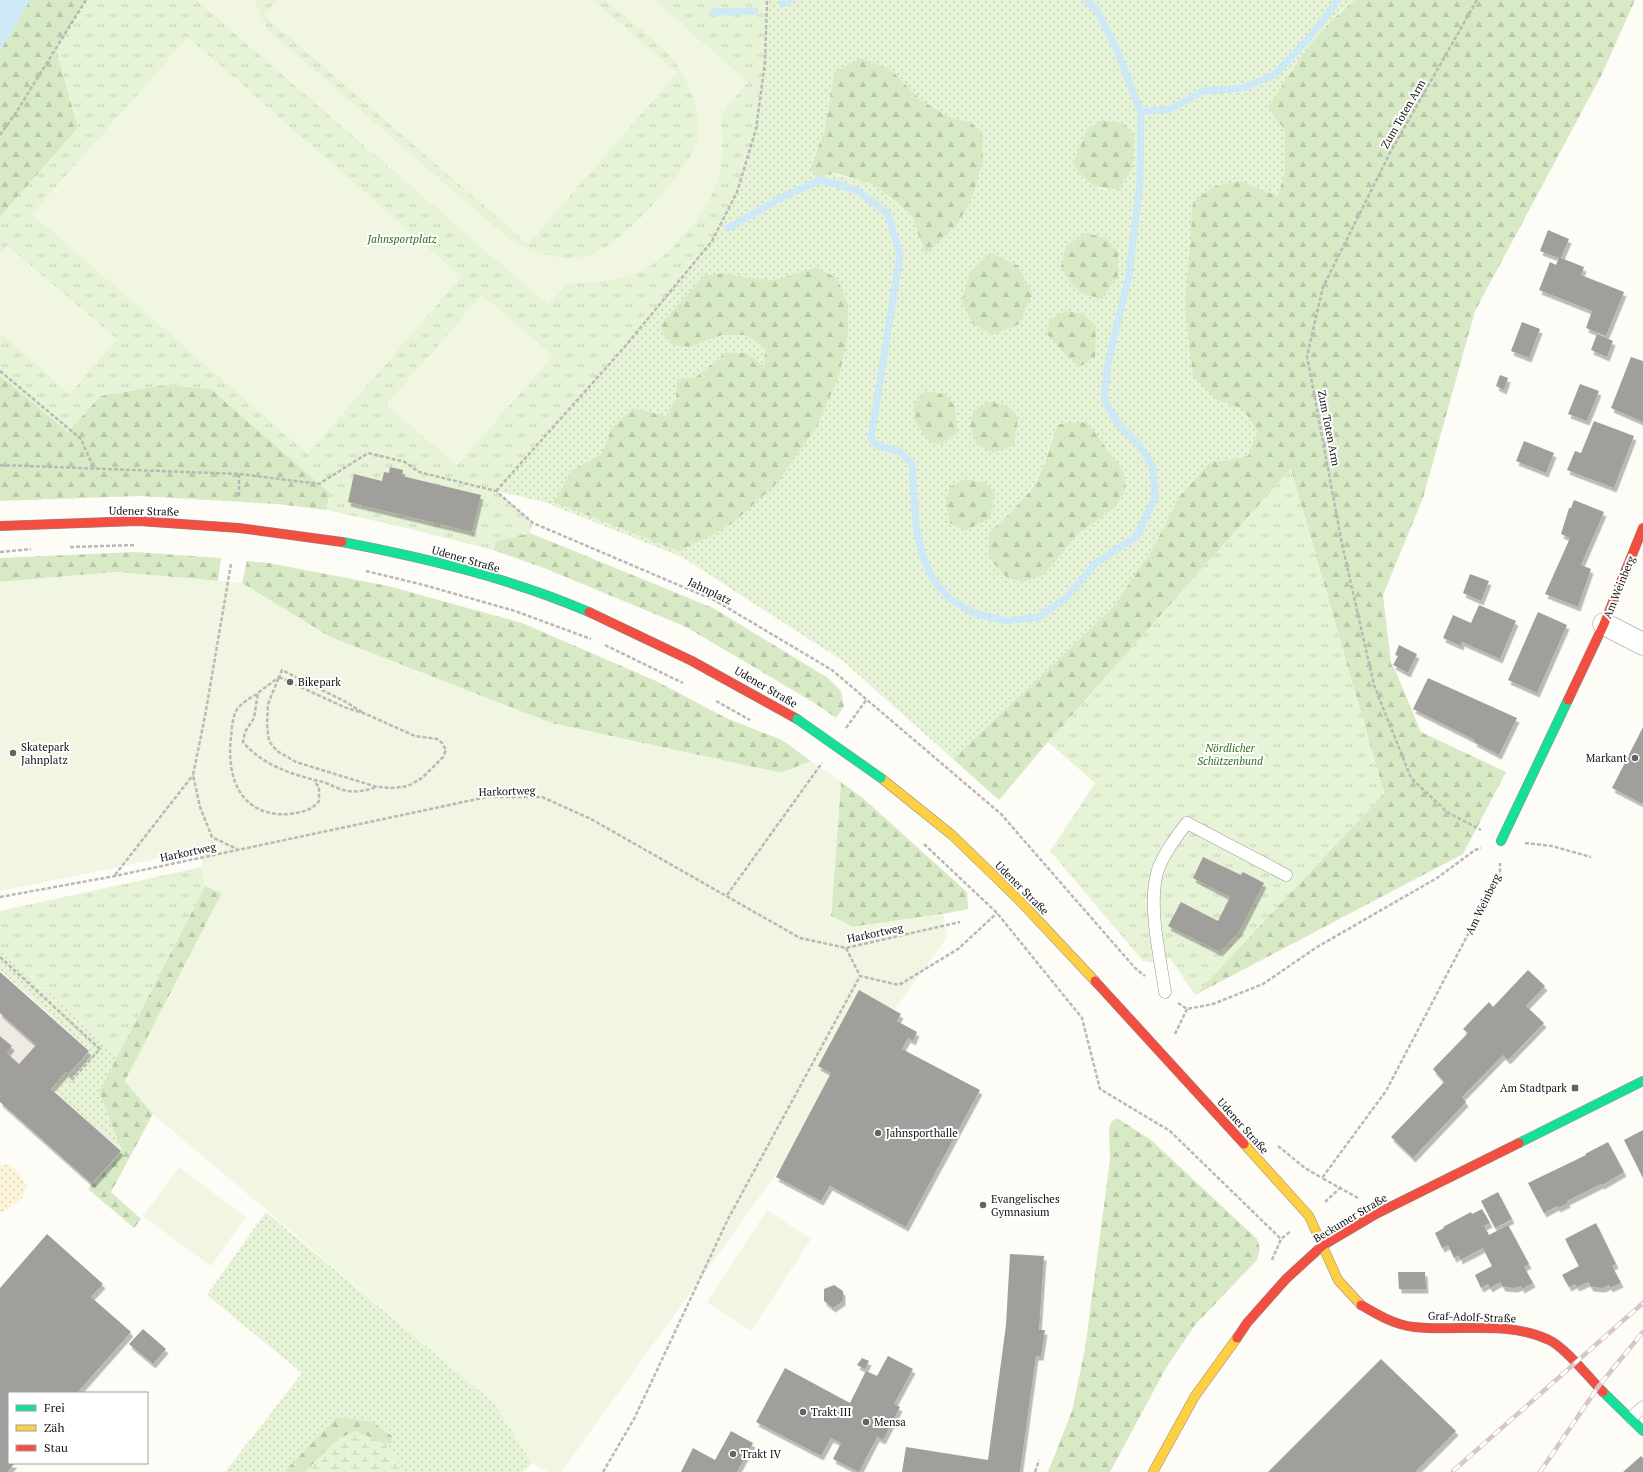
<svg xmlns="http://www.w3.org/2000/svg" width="1643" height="1472" viewBox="0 0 1643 1472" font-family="'PT Serif',serif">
	<defs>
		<pattern id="grass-dots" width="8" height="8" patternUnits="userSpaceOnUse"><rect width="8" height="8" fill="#e7f3d7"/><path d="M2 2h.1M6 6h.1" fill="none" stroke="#c5cfb8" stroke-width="1.8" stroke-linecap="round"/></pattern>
		<pattern id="forest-firs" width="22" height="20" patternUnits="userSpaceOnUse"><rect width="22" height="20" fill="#d8eac5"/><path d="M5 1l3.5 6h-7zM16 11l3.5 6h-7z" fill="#b8c8a8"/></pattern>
		<pattern id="wetland-marsh" width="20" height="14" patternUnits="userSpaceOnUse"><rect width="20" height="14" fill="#e7f3d7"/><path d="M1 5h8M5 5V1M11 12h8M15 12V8" fill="none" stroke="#c5cfb8"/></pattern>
		<pattern id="sand-dots" width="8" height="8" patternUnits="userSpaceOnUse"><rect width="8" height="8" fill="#fcf4d9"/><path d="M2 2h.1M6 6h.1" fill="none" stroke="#d7d0b9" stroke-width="1.8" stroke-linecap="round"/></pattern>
		<pattern id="park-tufts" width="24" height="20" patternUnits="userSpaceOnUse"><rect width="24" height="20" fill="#e7f3d7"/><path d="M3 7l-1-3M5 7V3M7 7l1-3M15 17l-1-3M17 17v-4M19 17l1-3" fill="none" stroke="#c5cfb8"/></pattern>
		<filter id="shadow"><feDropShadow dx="2.5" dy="4.5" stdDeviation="0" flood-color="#0004"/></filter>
	</defs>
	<rect width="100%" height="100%" fill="#fdfcf7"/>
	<g fill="url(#grass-dots)" fill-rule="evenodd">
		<path d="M767 0H1356L1339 12 1285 130V170L1278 196 1241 181 1217 400 1243 408 1257 431 1248 456 1209 463 1179 497 1152 550 1113 607 953 759 843 661 682 557 544 502 496 491 622 350 756 129 765 62ZM890 69 921 100 950 118 970 122 925 253 912 215 875 185 810 168 825 129 834 73ZM1082 178 1119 189 1103 190ZM1118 252V276L1103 299ZM816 267 837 278 848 304V336L555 503 572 470 665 416 676 398 677 379 696 377 726 352 746 353 764 367 765 348 746 335H722L690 347 725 273 743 277 776 280ZM955 406 957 433 943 445ZM1052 436 1124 472 1126 489 1116 507 1078 534 1044 575 989 533 1022 501 1042 471Z"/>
		<path d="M0 948 118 1055 99 1092 122 1151 52 1089 66 1073 69 1075 90 1051 0 970Z"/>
		<path d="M266 1212 494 1403 532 1463 523 1472H305L392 1436 286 1469 284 1472H225L302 1373 207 1295Z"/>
	</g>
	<g fill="url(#forest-firs)">
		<path d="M30 0H86L56 48 78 128 0 217V51Z"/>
		<path d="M1356 0H1635L1601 76 1475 311 1423 498 1383 595 1391 664 1396 672 1421 732 1506 772 1463 854 1195 995 1384 793 1291 469 1048 742 999 800 953 759 1113 607 1152 550 1179 497 1209 463 1248 456 1257 431 1243 409 1217 400 1193 377 1185 309 1193 202 1215 186 1241 181 1278 196 1285 170V130L1268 108C1293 69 1318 27 1356 0Z"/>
		<path d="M860 58 890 69 921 100 950 118 970 122 982 132 983 161 970 203 955 227 925 254 912 215 875 185 834 173 817 178 810 169 825 129 834 73Z"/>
		<path d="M1103 120 1123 123 1134 134 1133 167 1119 189C1096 191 1085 182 1073 164L1088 128Z"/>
		<path d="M1085 233 1105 238 1118 252V276L1103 299 1083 294 1071 283 1061 267 1066 246Z"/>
		<path d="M990 253 1017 265 1033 293 1019 324 992 335 972 323 962 302 970 272Z"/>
		<path d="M816 267 837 278 848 304V336L839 376 817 426 778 482 734 522 716 533 679 551 554 502 572 470 602 453 612 428 633 408 665 416 676 398 677 379 696 377 726 352 746 353 764 366 765 348 746 335H722L690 347 670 344 660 326 703 276 725 273 743 277 776 280Z"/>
		<path d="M1065 311 1084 314 1096 326 1095 357 1079 367 1065 354 1047 334 1050 319Z"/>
		<path d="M0 375 68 432 100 396 164 385 211 389 329 492 327 510 277 504 139 496 0 501Z"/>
		<path d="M925 391 944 394 955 406 957 433 943 445 928 442 915 421 914 403Z"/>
		<path d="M988 402 1007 405 1018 417 1014 445 993 453 976 444 970 426 973 411Z"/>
		<path d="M1087 422 1124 472 1126 489 1116 507 1078 534 1044 575 1026 581 1008 579 988 557 989 533C1008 514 1032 495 1042 470 1049 454 1050 439 1059 424Z"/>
		<path d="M965 479 984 482 995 493 990 518 964 531 950 523 946 502 950 487Z"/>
		<path d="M530 533 713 608 828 678 841 691 844 706 836 718 813 702 686 627 544 568 493 550 496 541Z"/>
		<path d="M135 552 221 558 218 581 116 572 0 582V558Z"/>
		<path d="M247 561 269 563 388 586 522 623 656 681 726 718 782 740 811 761 781 773 551 723 330 637 242 583Z"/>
		<path d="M841 782 865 800 967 892 968 909 943 914 853 927 831 916Z"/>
		<path d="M205 886 222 893 125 1081 153 1114 111 1192 141 1219 134 1228 88 1189 122 1151 99 1092Z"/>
		<path d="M1117 1118 1151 1140 1257 1239 1260 1248 1257 1260 1195 1325 1166 1368 1110 1472H1048L1072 1411 1085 1349 1110 1160 1109 1129 1111 1122Z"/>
		<path d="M337 1417 372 1422 392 1436V1443L385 1444 356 1431 338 1439 305 1472H284Z"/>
	</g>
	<path fill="url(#wetland-marsh)" d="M356 1431 385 1444 405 1472H305L338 1439Z"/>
	<path fill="url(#sand-dots)" d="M8 1164 20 1174 26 1186 22 1198 0 1215V1165Z"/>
	<g fill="url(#park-tufts)">
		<path d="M86 0H767L765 62 756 129 737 192 712 241 622 350 496 490 533 523 530 533 496 541 493 550 402 527 327 510 329 492 211 389 164 385 100 396 68 432 0 375V217L78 128 56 48Z"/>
		<path d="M1291 469 1384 793 1195 995 1170 958 1154 963 1143 961 1050 851 1095 783 1048 742Z"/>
		<path d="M202 867 205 886 118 1055 0 948V911Z"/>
	</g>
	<g fill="#f0f6e1">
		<path d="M196 0H254L268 30 510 240C527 247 556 261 574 258 584 257 594 254 603 249 628 235 691 168 697 140 698 133 698 122 698 116 695 96 683 70 670 56 651 35 626 18 605 0H654L748 82 721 114C722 134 724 155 719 175 711 210 668 261 634 274 613 281 589 283 567 284L548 305Z"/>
		<path d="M277 0H593L677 73 528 244 264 15Z"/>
		<path d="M188 37 461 277 308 454 32 214Z"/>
		<path d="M7 245 117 339 70 394 0 333V253Z"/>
		<path d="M482 295 553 356 457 465 386 405Z"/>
		<path d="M116 572 242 583 330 637 551 723 781 773 811 761 841 782 831 916 853 927 943 914 947 937 561 1472H548L532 1463 494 1403 153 1114 125 1081 222 894 205 886 200 850 0 891V582Z"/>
		<path d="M179 1167 246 1217 211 1266 143 1216Z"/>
		<path d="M767 1210 811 1239 751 1331 707 1302Z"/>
	</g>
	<path fill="#edebe2" d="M0 1013 36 1045 19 1064 7 1053 12 1046 0 1036Z"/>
	<path fill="#cde8f7" d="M0 0H30L0 51Z"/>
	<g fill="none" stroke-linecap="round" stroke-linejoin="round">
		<g stroke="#cde8f7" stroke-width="7">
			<path d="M782 4 790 0"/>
			<path d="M713 12 755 11"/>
			<path d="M1141 112 1171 109 1203 91 1243 88 1274 75 1311 36 1338 0"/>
			<path d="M728 228 783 197 820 180 857 190 888 214 900 255 871 438 877 446 900 451 912 464 916 527 922 554 932 578 949 598 973 613 1006 621 1039 617 1067 597 1096 563 1137 536 1155 498 1153 467 1140 446 1118 424 1104 399 1108 363 1129 275 1140 182 1141 112 1118 53 1097 10 1086 0"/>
		</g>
	</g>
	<g fill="#a19f9c" filter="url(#shadow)">
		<path d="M1548 230 1569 239 1561 258 1584 267 1581 275 1624 292 1606 336 1586 328 1592 311 1539 290 1550 262 1556 265 1559 258 1540 251Z"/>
		<path d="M1522 322 1540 329 1529 358 1511 351Z"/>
		<path d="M1597 334 1613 341 1607 357 1591 350Z"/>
		<path d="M1631 357 1643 361V422L1611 408Z"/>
		<path d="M1500 375 1508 378 1504 390 1496 386Z"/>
		<path d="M1580 384 1599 391 1587 421 1568 414Z"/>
		<path d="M1594 421 1634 436 1614 488 1567 470 1575 451 1581 453Z"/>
		<path d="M1524 441 1554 453 1546 473 1516 461Z"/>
		<path d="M390 467 403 470 402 476 481 495 472 532 348 502 354 474 382 481 384 472 389 473Z"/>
		<path d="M1574 500 1604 512 1581 565 1591 569 1578 607 1545 594 1570 538 1561 534 1569 508H1571Z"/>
		<path d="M1470 574 1489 581 1481 601 1463 593Z"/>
		<path d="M1479 605 1516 621 1500 659 1462 642 1461 646 1443 638 1453 615 1471 623Z"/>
		<path d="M1538 612 1567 625 1537 693 1508 680Z"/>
		<path d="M1399 645 1417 654 1408 673 1393 665 1398 656 1395 655Z"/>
		<path d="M1428 678 1517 718 1499 755 1474 742 1475 740 1413 709Z"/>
		<path d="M1643 727V804L1612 788Z"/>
		<path d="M1203 857 1241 875 1243 872 1264 883 1239 932 1220 952 1168 926 1181 902 1218 921 1230 897 1193 878Z"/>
		<path d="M1528 970 1545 986 1526 1006 1544 1023 1508 1060 1503 1055 1462 1097 1466 1102 1413 1158 1391 1137 1444 1082 1433 1069 1468 1033 1463 1029 1489 1002 1493 1007Z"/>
		<path d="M0 972 89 1051 69 1074 66 1072 51 1089 121 1151 92 1184 0 1102V1036L12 1046 7 1053 19 1064 36 1045 0 1013Z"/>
		<path d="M859 990 901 1014 897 1021 917 1032 913 1041 908 1038 902 1049 980 1090 906 1227 830 1186 821 1201 776 1177 831 1073 818 1066Z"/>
		<path d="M1643 1130V1178L1624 1140Z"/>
		<path d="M1608 1142 1624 1172 1602 1185 1601 1184 1567 1201 1568 1203 1558 1208 1557 1206 1544 1213 1528 1183 1586 1155 1585 1154Z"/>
		<path d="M1498 1192 1512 1219 1495 1228 1481 1201Z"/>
		<path d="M1482 1209 1490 1223 1484 1226 1489 1235 1508 1225 1529 1264 1524 1267 1533 1283 1522 1289 1521 1286 1515 1288 1503 1287 1500 1282 1490 1288 1488 1284 1481 1288 1475 1275 1492 1266 1483 1248 1460 1260 1459 1255 1454 1258 1448 1245 1442 1248 1435 1233 1444 1228 1443 1227 1471 1212 1472 1214Z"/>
		<path d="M1596 1223 1616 1264 1612 1266 1621 1283 1610 1288 1609 1285 1603 1288 1591 1287 1588 1282 1577 1287 1575 1284 1569 1287 1562 1275 1579 1266 1565 1239Z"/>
		<path d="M47 1234 103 1284 91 1297 131 1332 77 1393H9V1463H15L7 1472H0V1288Z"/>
		<path d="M1010 1254 1044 1256 1039 1330H1045L1041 1356H1036L1020 1472H902L906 1447 988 1460 1006 1325Z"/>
		<path d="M1398 1272H1425L1426 1289H1399Z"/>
		<path d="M834 1285 843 1291V1301L833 1308 824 1301V1289Z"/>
		<path d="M143 1329 166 1349 153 1364 129 1344Z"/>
		<path d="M888 1356 913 1369 894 1404 900 1407 883 1440 877 1437 859 1472 833 1459 841 1443 831 1438 821 1456 756 1422 785 1368 850 1403 866 1371 877 1376Z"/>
		<path d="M862 1358 869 1361 865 1369 857 1365Z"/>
		<path d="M1381 1359 1456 1431 1415 1472H1268Z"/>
		<path d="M731 1431 753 1443 737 1472H681L693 1448 715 1460Z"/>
		<path d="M1641 1456 1643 1458V1472H1623Z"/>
	</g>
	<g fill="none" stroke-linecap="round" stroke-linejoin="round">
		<g stroke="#979795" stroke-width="13">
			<g id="lane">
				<path d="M1165 992C1160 956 1148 907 1157 873 1161 858 1177 835 1187 823L1286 875"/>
				<path d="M1631 1418 1643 1407"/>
			</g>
		</g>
		<g stroke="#979795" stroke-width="23">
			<path id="street" d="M1604 624 1643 644"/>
		</g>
		<g stroke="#8e8d8b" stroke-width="10">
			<g id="fast">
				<path d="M342 542C426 558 510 578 589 612"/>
				<path d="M1501 841 1568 700"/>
				<path d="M1519 1143 1643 1081"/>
				<path d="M1603 1392 1643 1431"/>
			</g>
		</g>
		<g stroke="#8e8d8b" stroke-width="10">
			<g id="slow">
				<path d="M881 778 952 835 1019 900 1095 981"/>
				<path d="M1244 1144 1309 1216 1338 1280 1361 1305"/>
				<path d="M1153 1472 1195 1396 1237 1338"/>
			</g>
		</g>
		<g stroke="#8e8d8b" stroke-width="10">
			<g id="jam">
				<path d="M0 526 138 521 239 528 342 542"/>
				<path d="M589 612 692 661 797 719"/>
				<path d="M1568 700 1604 624 1643 528"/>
				<path d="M1095 981 1244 1144"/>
				<path d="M1361 1305C1378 1315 1395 1325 1414 1327 1458 1332 1508 1320 1549 1340 1565 1347 1590 1379 1603 1392"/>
				<path d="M1237 1338 1247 1323 1286 1279 1322 1246 1376 1214 1519 1143"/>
			</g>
		</g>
		<g stroke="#b9b9b8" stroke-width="2.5" stroke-dasharray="4 2" stroke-linecap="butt">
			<path d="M1477 0 1391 151 1323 287 1307 356 1342 544 1374 685 1411 778 1447 812 1481 830"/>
			<path d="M0 135 17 111 86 0"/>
			<path d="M0 371 81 439 94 469"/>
			<path d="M0 465 239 474 319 484 368 453 405 462 419 472 496 491 533 523 716 601 832 670 1001 814 1135 968 1145 976"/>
			<path d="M496 491 622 350 712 241 737 192 756 129 765 62 767 0"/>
			<path d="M239 496V474"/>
			<path d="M70 547 135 545"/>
			<path d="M0 552 31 549"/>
			<path d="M231 564 205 716 193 775 200 807 212 837 237 849"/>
			<path d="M366 571 424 585 515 611 591 639"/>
			<path d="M605 645 683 683"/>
			<path d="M279 677 344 707 366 714 415 736 437 739 442 743 446 750 443 757 422 778 408 786 392 788 377 787 296 762 277 751 269 741 267 725 268 704Z"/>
			<path d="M257 694C250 698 243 702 238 708 232 716 232 728 231 738 226 779 242 818 290 814 302 812 311 811 319 801V787L314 781"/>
			<path d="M716 701 750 720"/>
			<path d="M362 712 346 702 282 670 279 677 258 693 254 718 245 732 243 742C263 766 294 775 323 782 330 784 336 788 343 790 354 793 366 791 376 787"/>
			<path d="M846 728 867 699"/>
			<path d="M1525 843 1552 846 1591 857"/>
			<path d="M924 844 997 913 1082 1018 1100 1089 1170 1131 1281 1239"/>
			<path d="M115 875 193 775"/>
			<path d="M727 895 822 763"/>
			<path d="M0 897 115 876 487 797H542L591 819 800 938 846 948 960 922"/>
			<path d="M846 948 860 976 899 985 958 949 997 913"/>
			<path d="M0 957 100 1049 70 1082"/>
			<path d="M1178 1003 1187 1009 1213 1004 1263 984 1317 947 1437 878 1475 850 1481 848"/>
			<path d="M1175 1034 1187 1009"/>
			<path d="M1278 1146 1305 1168 1322 1178"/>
			<path d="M1358 1198 1322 1178 1386 1091 1500 873V863"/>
			<path d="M1325 1202 1341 1187"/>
			<path d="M1272 1260 1281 1239 1291 1231"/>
			<path d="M603 1472 634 1419 728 1219 860 976"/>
			<path d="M1035 1472 1039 1460"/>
		</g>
		<use href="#lane" stroke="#fffffe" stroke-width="12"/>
		<use href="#street" stroke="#fffffe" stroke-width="22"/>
		<use href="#fast" stroke="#16e098" stroke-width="9"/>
		<use href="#slow" stroke="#ffcf43" stroke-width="9"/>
		<use href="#jam" stroke="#f24e42" stroke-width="9"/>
		<g stroke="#d9c6c7" stroke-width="4.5">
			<g id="rail">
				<path d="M1453 1471 1643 1303"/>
				<path d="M1540 1472 1598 1387 1643 1332"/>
			</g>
		</g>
		<use href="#rail" stroke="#fff" stroke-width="3" stroke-dasharray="9" stroke-linecap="butt"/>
		<g stroke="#8e8d8b" stroke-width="10" stroke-linecap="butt">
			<path id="fast-bridge" d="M797 719 881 778"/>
		</g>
		<use href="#fast-bridge" stroke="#16e098" stroke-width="9"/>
	</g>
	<g fill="#646362" stroke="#fff" stroke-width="1.5">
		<circle cx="290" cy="682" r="4"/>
		<circle cx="13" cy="753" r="4"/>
		<circle cx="1635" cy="758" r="4"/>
		<rect x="1571" y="1084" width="8" height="8" rx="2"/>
		<circle cx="878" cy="1133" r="4"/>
		<circle cx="983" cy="1205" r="4"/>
		<circle cx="803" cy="1412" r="4"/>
		<circle cx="866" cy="1422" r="4"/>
		<circle cx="733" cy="1454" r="4"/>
	</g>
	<g text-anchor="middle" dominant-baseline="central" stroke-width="4" stroke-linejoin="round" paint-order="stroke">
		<g font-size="11" fill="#111" stroke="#fff">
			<text transform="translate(1403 114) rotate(-60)">Zum Toten Arm</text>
			<text transform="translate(1329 428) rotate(79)">Zum Toten Arm</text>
			<text transform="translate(144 511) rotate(1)">Udener Straße</text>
			<text transform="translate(466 559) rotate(16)">Udener Straße</text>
			<text transform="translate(1619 587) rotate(-68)">Am Weinberg</text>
			<text transform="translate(710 591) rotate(26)">Jahnplatz</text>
			<text transform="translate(766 687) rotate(30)">Udener Straße</text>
			<text transform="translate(507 791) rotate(-2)">Harkortweg</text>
			<text transform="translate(188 852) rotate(-12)">Harkortweg</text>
			<text transform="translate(1022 888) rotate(45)">Udener Straße</text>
			<text transform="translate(1483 904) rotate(-64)">Am Weinberg</text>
			<text transform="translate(875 933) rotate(-12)">Harkortweg</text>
			<text transform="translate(1243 1126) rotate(48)">Udener Straße</text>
			<text transform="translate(1350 1218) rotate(-31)">Beckumer Straße</text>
			<text transform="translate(1472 1317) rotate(2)">Graf-Adolf-Straße</text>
		</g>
		<g font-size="11" font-style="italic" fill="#2f6b1f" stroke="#fff">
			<text x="402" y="239">Jahnsportplatz</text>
			<text x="1230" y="748">Nördlicher<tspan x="1230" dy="13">Schützenbund</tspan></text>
		</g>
		<g font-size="11" fill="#111" stroke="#fff" text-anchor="start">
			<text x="298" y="682">Bikepark</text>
			<text x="21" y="747">Skatepark<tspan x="21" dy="13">Jahnplatz</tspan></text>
			<text x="1627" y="758" text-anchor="end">Markant</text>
			<text x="1567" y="1088" text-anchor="end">Am Stadtpark</text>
			<text x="886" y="1133">Jahnsporthalle</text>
			<text x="991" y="1199">Evangelisches<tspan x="991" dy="13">Gymnasium</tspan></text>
			<text x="811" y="1412">Trakt III</text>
			<text x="874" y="1422">Mensa</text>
			<text x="741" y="1454">Trakt IV</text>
		</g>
	</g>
	<rect x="8" y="1392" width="140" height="72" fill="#ffffff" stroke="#a0a0a0"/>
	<rect x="16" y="1405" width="20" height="6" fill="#16e098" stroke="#a0a0a0"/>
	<text x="44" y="1412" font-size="12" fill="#111111">Frei</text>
	<rect x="16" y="1425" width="20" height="6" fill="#ffcf43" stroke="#a0a0a0"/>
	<text x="44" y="1432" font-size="12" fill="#111111">Zäh</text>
	<rect x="16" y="1445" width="20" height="6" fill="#f24e42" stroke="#a0a0a0"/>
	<text x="44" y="1452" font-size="12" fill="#111111">Stau</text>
</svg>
